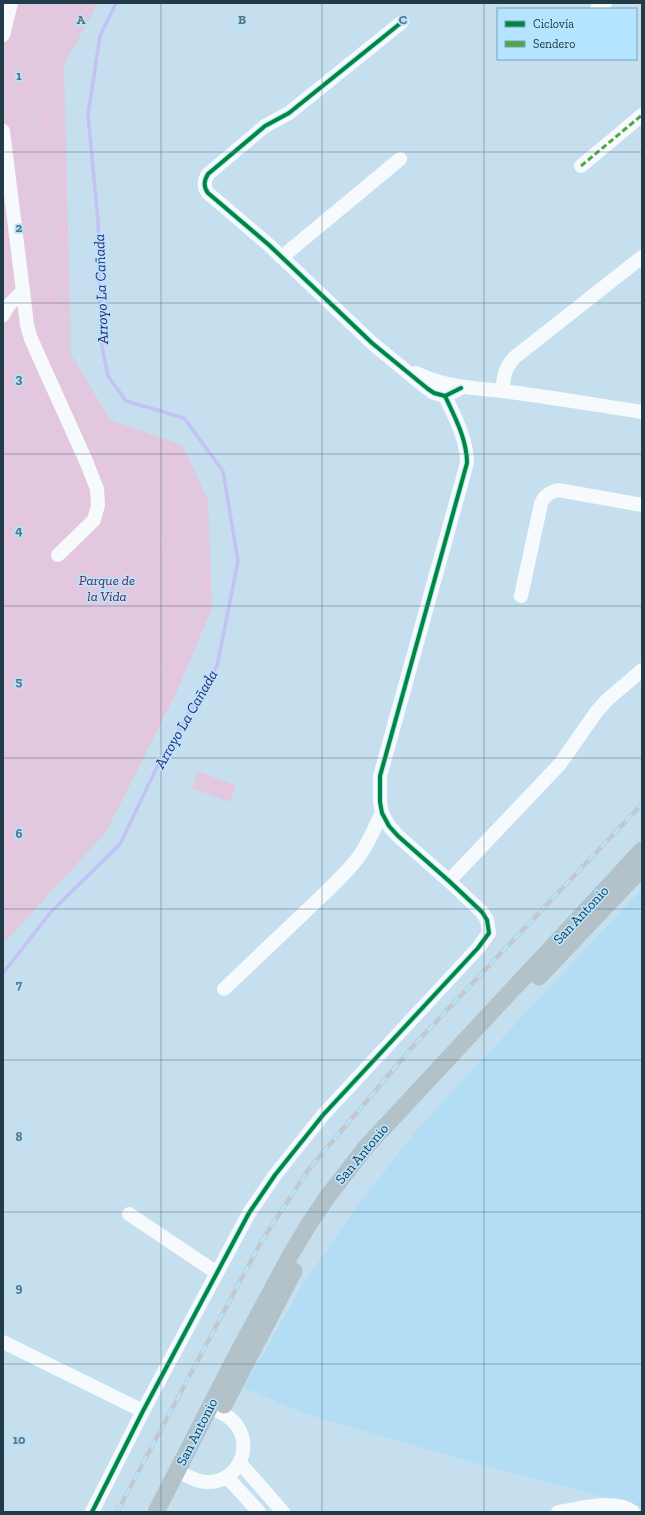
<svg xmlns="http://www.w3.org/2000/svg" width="645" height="1515" viewBox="0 0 645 1515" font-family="'Zilla Slab',serif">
	<rect width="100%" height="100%" fill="#c5dfee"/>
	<path fill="#b3ddf5" d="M642 889V1507L461 1459 306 1414 244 1388 303 1284 359 1204 419 1127Z"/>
	<g fill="#e2c7de">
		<path d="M3 3H98L64 65 71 354 110 420 182 445 208 500 212 608 176 693 106 832 3 944Z"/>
		<path d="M198 771 236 786 230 802 192 788Z"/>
	</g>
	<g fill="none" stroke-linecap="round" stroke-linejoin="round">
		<path stroke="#c3c2f4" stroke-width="3.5" d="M3 973 51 912 120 844 157 767 217 666 238 561 223 471 184 418 126 401 108 376 101 342 98 221 88 115 100 36 116 3"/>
		<g stroke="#ced6db" stroke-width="2" stroke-dasharray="3 3" stroke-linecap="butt">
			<path d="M36 291 55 269"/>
			<path d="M3 333 7 327"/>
			<path d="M3 888 11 883 23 877 74 861 84 852 99 832 145 728 148 717 147 705 162 662 185 636 194 619 196 569 188 556 153 535 148 530 135 493 125 477 88 432 79 411 59 270 55 269 31 102C33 82 43 82 55 69 72 50 82 25 94 3"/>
		</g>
		<g stroke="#f6fafc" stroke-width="14">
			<path d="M597 9 605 3"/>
			<path d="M402 22 289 113 265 126 208 174C204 181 203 186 208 193L269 245 372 343 428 389 434 393 445 396 461 388"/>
			<path d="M3 35 11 3"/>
			<path d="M3 131 23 291 8 306 3 315"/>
			<path d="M581 166 642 115"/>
			<path d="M282 257 400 159"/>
			<path d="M23 291 27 325 31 339 86 461 97 489 98 505 94 520 58 555"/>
			<path d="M416 373C444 387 473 388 503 391 549 397 596 405 642 412"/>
			<path d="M502 391C504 377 504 368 515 357L642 257"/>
			<path d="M521 596 541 504C544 495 550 492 558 490L642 505"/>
			<path d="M449 881 560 764 597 711 608 699 642 670"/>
			<path d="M224 989 326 892C338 880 351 868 360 855 369 842 375 827 382 813"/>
			<path d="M129 1214 217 1273"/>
			<path d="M3 1342 143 1411"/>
			<path d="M240 1463 283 1512"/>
			<path d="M177 1471C186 1475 196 1482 206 1482 235 1484 254 1450 237 1426 231 1416 220 1412 209 1407"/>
			<path d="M227 1477 259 1512"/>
			<path d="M92 1512 143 1411 249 1213 275 1175 323 1115 478 948 489 933 487 920 482 912 449 881 398 836 389 826 382 813 380 802V776L467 463C467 440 455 417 445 396"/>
			<path d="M558 1512C580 1509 614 1498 633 1512"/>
		</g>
		<g stroke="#b2c2c8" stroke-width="17">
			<path d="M539 977 642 868"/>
			<path d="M224 1405 294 1271"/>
			<path d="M156 1512 234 1360 291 1254 309 1224 328 1196 366 1147 642 850"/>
		</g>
		<g stroke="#c1c9ce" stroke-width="4.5">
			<path id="rail" d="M117 1512 261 1242 309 1169 415 1044 642 804"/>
		</g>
		<use href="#rail" stroke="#b4e4ff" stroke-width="3" stroke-dasharray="9" stroke-linecap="butt"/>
		<path stroke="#50a647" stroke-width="3" stroke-dasharray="6 3" stroke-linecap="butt" d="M581 166 642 115"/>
		<g stroke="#b4e4ff" stroke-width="6">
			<g id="cycleway">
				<path d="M402 22 289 113 265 126 208 174C204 181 203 186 208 193L269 245 372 343 428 389 434 393 445 396 461 388"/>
				<path d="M92 1512 143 1411 249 1213 275 1175 323 1115 478 948 489 933 487 920 482 912 449 881 398 836 389 826 382 813 380 802V776L467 463C467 440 455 417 445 396"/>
			</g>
		</g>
		<use href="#cycleway" stroke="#00873e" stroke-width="4"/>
	</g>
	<path fill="none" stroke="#5b7483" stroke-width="1" stroke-opacity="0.55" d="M161 3V1512M322 3V1512M484 3V1512M3 152H642M3 303H642M3 454H642M3 606H642M3 758H642M3 909H642M3 1060H642M3 1212H642M3 1364H642"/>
	<g text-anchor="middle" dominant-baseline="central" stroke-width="3.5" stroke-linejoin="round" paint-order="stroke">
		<g font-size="14" font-style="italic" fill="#6d1d46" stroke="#b4e4ff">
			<text x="107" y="580">Parque de<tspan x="107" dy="16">la Vida</tspan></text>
		</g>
		<g font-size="14" fill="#223b49" stroke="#b4e4ff">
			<text transform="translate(581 915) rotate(-47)">San Antonio</text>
			<text transform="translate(362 1154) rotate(-50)">San Antonio</text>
			<text transform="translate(197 1432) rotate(-63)">San Antonio</text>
		</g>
		<g font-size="15" font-style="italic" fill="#3a246c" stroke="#b4e4ff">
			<text transform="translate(101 289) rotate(-92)">Arroyo La Cañada</text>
			<text transform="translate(186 719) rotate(-60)">Arroyo La Cañada</text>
		</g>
	</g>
	<g font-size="13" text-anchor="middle" font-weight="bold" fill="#5b7483" stroke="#b4e4ff" stroke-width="3.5" stroke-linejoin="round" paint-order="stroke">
		<text x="81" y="24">A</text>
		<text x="242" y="24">B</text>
		<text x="403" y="24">C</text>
		<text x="19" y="80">1</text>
		<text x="19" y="232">2</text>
		<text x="19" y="383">3</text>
		<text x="19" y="535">4</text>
		<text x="19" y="686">5</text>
		<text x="19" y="838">6</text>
		<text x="19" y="989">7</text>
		<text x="19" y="1141">8</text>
		<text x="19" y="1292">9</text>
		<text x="19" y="1444">10</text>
	</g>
	<rect width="645" height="1515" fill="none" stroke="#223b49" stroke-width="8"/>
	<rect x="497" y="8" width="140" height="52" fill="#b4e4ff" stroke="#7aa0b6"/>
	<rect x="505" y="21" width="20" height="6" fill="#00873e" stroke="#7aa0b6"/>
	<text x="533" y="28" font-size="12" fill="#223b49">Ciclovía</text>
	<rect x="505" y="41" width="20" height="6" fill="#50a647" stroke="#7aa0b6"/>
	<text x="533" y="48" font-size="12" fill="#223b49">Sendero</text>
</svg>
